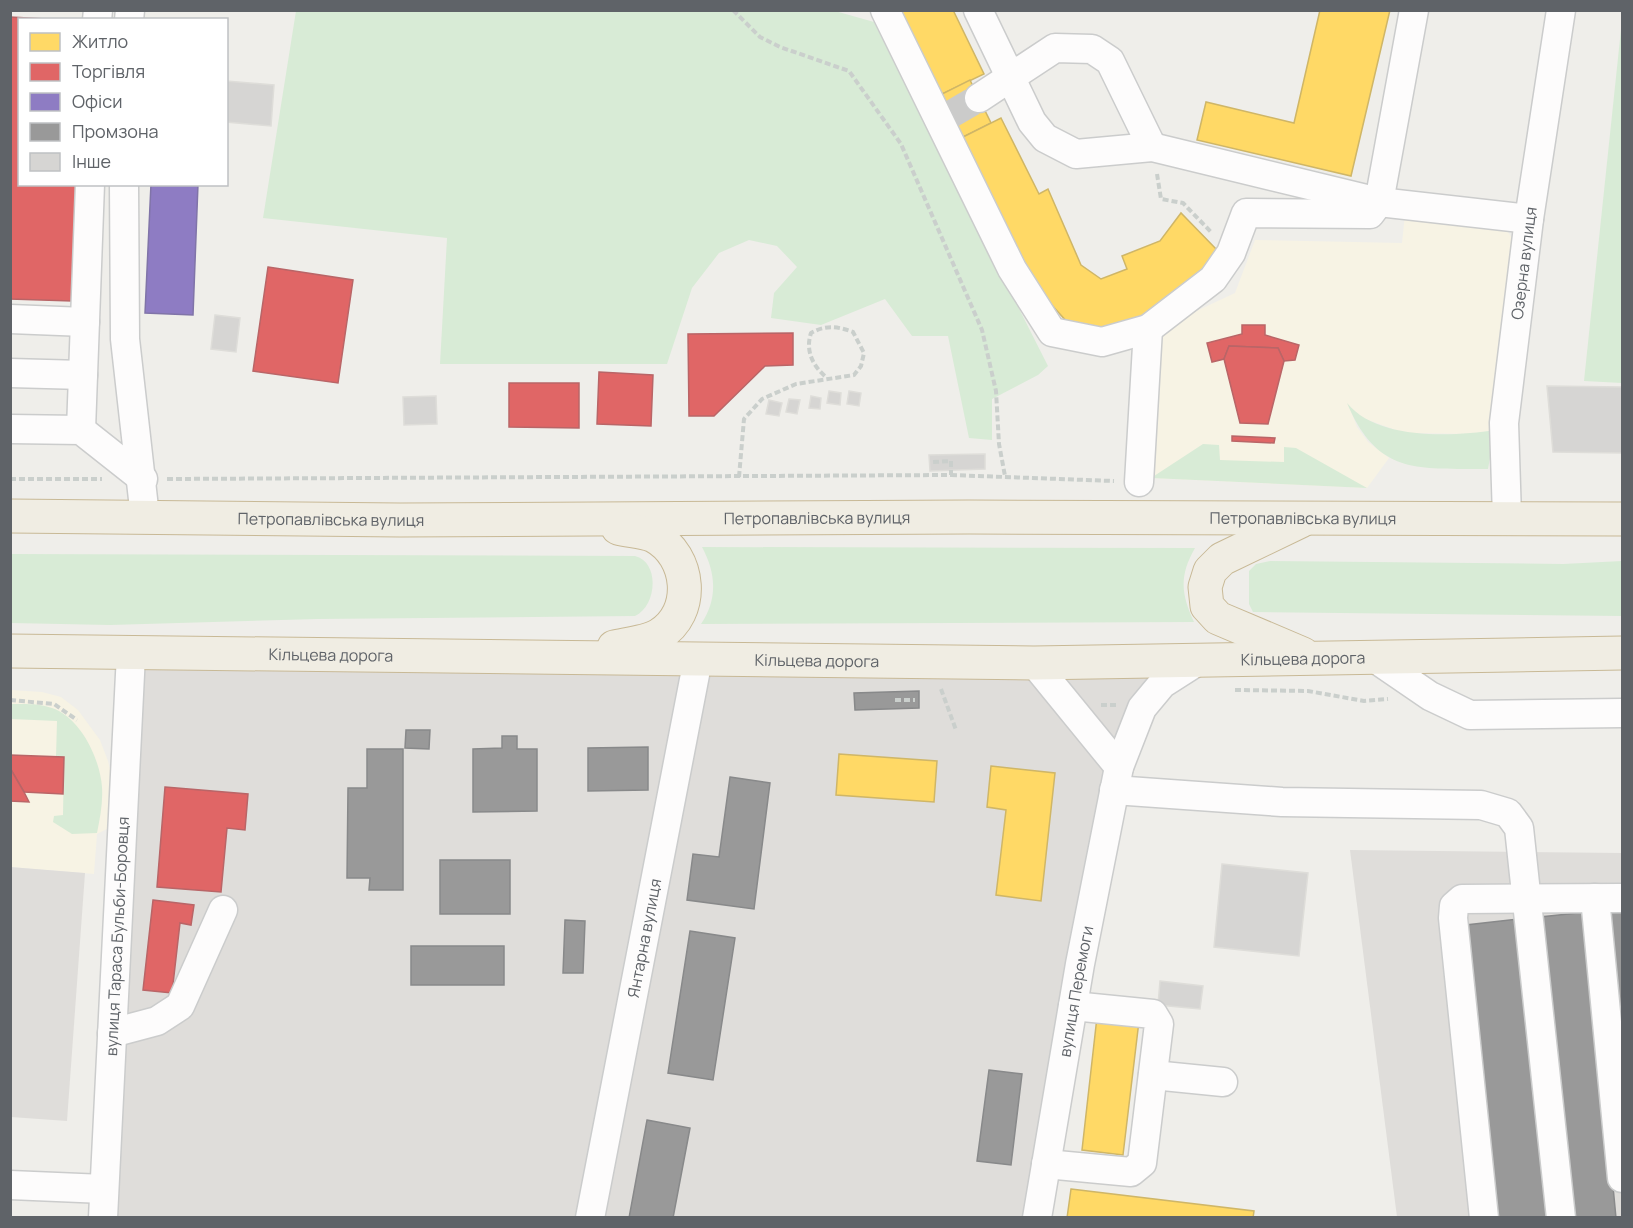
<svg xmlns="http://www.w3.org/2000/svg" width="1633" height="1228" viewBox="0 0 1633 1228" font-family="Manrope,sans-serif">
	<rect width="100%" height="100%" fill="#efeeea"/>
	<g fill="#f7f3e4">
		<path d="M1405 214 1504 226 1516 244 1495 430 1471 434 1404 433 1357 416 1349 406 1357 427 1368 442 1389 458 1367 488 1151 478 1144 458 1162 337 1175 321 1235 293 1255 240 1402 243Z"/>
		<path d="M11 690 42 692 61 697 78 710 100 740 108 761 114 785 113 826 97 834 94 874 11 867Z"/>
	</g>
	<g fill="#dfddda">
		<path d="M131 654 1198 661 1142 708 1037 1217 103 1218Z"/>
		<path d="M1350 850 1622 853V1217H1397Z"/>
		<path d="M10 867 85 873 67 1121 11 1117Z"/>
	</g>
	<g fill="#d8ebd6">
		<path d="M296 11H835L874 22 1048 366 1038 375 992 399V440L969 438 948 336H912L885 299 821 325 771 318 774 293 797 267 777 246 749 240 719 253 692 288 667 364H440L447 238 263 218Z"/>
		<path d="M1622 20V383L1584 381Z"/>
		<path d="M1347 403C1377 440 1451 437 1495 430L1488 469C1420 468 1378 477 1347 403Z"/>
		<path d="M1203 444 1219 445 1220 460 1284 462V447L1296 448 1367 488 1151 478Z"/>
		<path d="M702 547 1195 548C1179 576 1181 594 1194 622L701 624C718 599 716 573 702 547Z"/>
		<path d="M10 554 635 556C660 562 657 606 635 616L318 619 110 625 11 623Z"/>
		<path d="M1270 561 1563 564 1622 561V616L1253 612 1249 604V571L1256 564Z"/>
		<path d="M11 704C24 704 39 703 52 708 81 718 100 759 102 787 103 803 100 818 97 833L72 834 53 822 54 816 63 815 64 757H56L57 721 11 719Z"/>
	</g>
	<g fill="#ffd966" stroke="#cfb667" stroke-width="1.5">
		<path d="M896 10H953L984 74 938 96Z"/>
		<path d="M1320 10H1390L1351 176 1197 140 1206 102 1294 123Z"/>
		<path d="M970 80 991 123 959 139 938 96Z"/>
		<path d="M1001 118 1039 194 1048 189 1081 265 1101 279 1127 269 1122 256 1160 241 1181 213 1218 251 1190 286 1131 325 1098 333 1069 324 1030 281 959 139Z"/>
		<path d="M839 754 937 761 934 802 836 795Z"/>
		<path d="M991 766 1055 773 1041 901 996 895 1006 810 987 807Z"/>
		<path d="M1097 1017 1139 1021 1123 1155 1082 1150Z"/>
		<path d="M1071 1189 1254 1211 1253 1218H1067Z"/>
	</g>
	<g fill="#e06666" stroke="#b96567" stroke-width="1.5">
		<path d="M10 17 65 20H20V184H77L72 301 10 299Z"/>
		<path d="M268 267 353 280 338 383 253 371Z"/>
		<path d="M1242 325H1265V335L1299 345 1295 360 1284 361 1278 348 1229 346 1224 359 1212 362 1207 343 1242 334Z"/>
		<path d="M793 333V365L765 366 714 416H689L688 334Z"/>
		<path d="M1229 346 1278 348 1284 361 1268 424 1240 423 1224 359Z"/>
		<path d="M599 372 653 375 651 426 597 424Z"/>
		<path d="M509 383H579V428L509 427Z"/>
		<path d="M1232 436 1275 438 1274 443 1232 441Z"/>
		<path d="M10 755 64 757 63 794 24 792 10 768Z"/>
		<path d="M10 768 24 792 29 802 10 801Z"/>
		<path d="M165 787 248 794 245 830 227 828 221 892 157 887Z"/>
		<path d="M153 900 194 905 191 925 180 923 172 993 143 990Z"/>
	</g>
	<path fill="#8e7cc3" stroke="#8074a8" stroke-width="1.5" d="M151 184H198L193 315 145 313Z"/>
	<g fill="#999" stroke="#88898a" stroke-width="1.5">
		<path d="M919 691V708L855 710 854 693Z"/>
		<path d="M406 730H430L429 749 405 748Z"/>
		<path d="M502 736H517V749H537V811L473 812V749L502 748Z"/>
		<path d="M648 747V790L588 791V748Z"/>
		<path d="M367 749H403V890H369L370 878H347L348 788H367Z"/>
		<path d="M730 777 770 783 754 909 687 900 693 854 719 857Z"/>
		<rect x="440" y="860" width="70" height="54"/>
		<path d="M1622 908V1074L1606 910Z"/>
		<path d="M1587 912 1616 1218H1569L1540 917Z"/>
		<path d="M1518 919 1550 1218H1497L1466 925Z"/>
		<path d="M565 920 585 921 583 973H563Z"/>
		<path d="M690 931 735 938 713 1080 668 1073Z"/>
		<rect x="411" y="946" width="93" height="39"/>
		<path d="M989 1070 1022 1074 1011 1165 977 1161Z"/>
		<path d="M647 1120 690 1128 673 1218H629Z"/>
	</g>
	<g fill="#d6d5d3" stroke="#deddd9" stroke-width="1.5">
		<path d="M226 81 274 85 271 126 226 122Z"/>
		<path d="M215 315 240 318 236 352 211 349Z"/>
		<path d="M1547 386 1622 387V453L1553 452Z"/>
		<path d="M829 391 841 393 840 405 827 403Z"/>
		<path d="M849 391 861 393 859 406 847 404Z"/>
		<path d="M436 396 437 424 404 425 403 397Z"/>
		<path d="M811 396 821 398 820 409 809 408Z"/>
		<path d="M789 399 800 400 797 414 786 412Z"/>
		<path d="M769 400 782 403 779 416 766 414Z"/>
		<path d="M985 454V469L930 471 929 455Z"/>
		<path d="M1222 864 1308 873 1299 956 1214 947Z"/>
		<path d="M1160 981 1203 986 1200 1009 1158 1005Z"/>
	</g>
	<g fill="none" stroke-linecap="round" stroke-linejoin="round">
		<path stroke="#cbcbca" stroke-width="28" stroke-dasharray="28 14" stroke-linecap="butt" d="M948 116 979 98"/>
		<g stroke="#cbcccc" stroke-width="31">
			<g id="minor">
				<path d="M885 10 1012 269 1052 332 1102 342 1148 329 1213 279 1231 253 1246 213 1370 214 1379 202 1414 10"/>
				<path d="M978 10 1032 122 1045 138 1076 154 1152 147 1379 202 1529 219"/>
				<path d="M97 20 98 10"/>
				<path d="M129 20 130 10"/>
				<path d="M979 98 1055 48 1092 49 1110 61 1152 147"/>
				<path d="M124 184 125 339 145 517"/>
				<path d="M10 319 85 322"/>
				<path d="M10 373 83 375"/>
				<path d="M10 429 81 430 143 479"/>
				<path d="M81 430 90 184"/>
				<path d="M1139 482 1148 329"/>
				<path id="s1" d="M1507 517 1504 423 1529 219 1561 10"/>
				<path d="M1373 657 1430 696 1470 715 1622 713"/>
				<path d="M1034 663 1119 767"/>
				<path d="M1114 790 1282 802 1481 805 1508 813 1519 828 1561 1218"/>
				<path d="M1595 898 1622 1178"/>
				<path d="M112 1033 157 1021 180 1006 223 910"/>
				<path d="M1153 1075 1223 1082"/>
				<path d="M1046 1164 1131 1172 1142 1163 1159 1024 1153 1014 1073 1006"/>
				<path d="M10 1185 104 1189"/>
				<path id="s2" d="M103 1218 131 654"/>
				<path id="s3" d="M590 1218 698 659"/>
				<path id="s4" d="M1037 1218 1080 964 1119 767 1142 708 1162 684 1198 661"/>
				<path d="M1484 1218 1453 918 1454 906 1462 899 1622 898"/>
			</g>
		</g>
		<g stroke="#c8b996" stroke-width="35">
			<g id="highway">
				<path id="s5" d="M10 516 400 520 969 517 1622 519"/>
				<path d="M1301 521 1222 559 1210 571 1205 587 1207 606 1218 618 1303 654"/>
				<path d="M614 647C628 644 647 642 659 635 696 613 691 556 654 536 644 531 629 531 618 528"/>
				<path id="s6" d="M10 651 1034 663 1622 653"/>
			</g>
		</g>
		<g stroke="#cacfcc" stroke-width="4" stroke-dasharray="6 3" stroke-linecap="butt">
			<path d="M733 10 760 37 780 47 849 71 901 144 982 330 996 391 999 444 1005 476"/>
			<path d="M1157 174 1161 199 1183 203 1212 233"/>
			<path d="M951 475 1114 481"/>
			<path d="M739 477 744 419 762 399 796 384 854 375 861 366 864 353 853 332C837 326 825 325 811 333 805 351 813 366 826 377"/>
			<path d="M10 479H102"/>
			<path d="M167 479 951 475V461L933 462"/>
			<path d="M941 689 956 730"/>
			<path d="M1235 690 1308 691 1364 701 1388 699"/>
			<path d="M10 700 54 704 77 720"/>
			<path d="M895 700H915"/>
			<path d="M1101 705H1118"/>
		</g>
		<use href="#minor" stroke="#fdfcfc" stroke-width="28"/>
		<use href="#highway" stroke="#f0ede3" stroke-width="33"/>
	</g>
	<g text-anchor="middle" dominant-baseline="central" stroke-width="6" stroke-linejoin="round" paint-order="stroke">
		<g font-size="16" fill="#5f6368" stroke="#fff">
			<text stroke="none"><textPath href="#s1" startOffset="255">Озерна вулиця</textPath></text>
			<text stroke="none"><textPath href="#s5" startOffset="807">Петропавлівська вулиця</textPath></text>
			<text stroke="none"><textPath href="#s5" startOffset="1293">Петропавлівська вулиця</textPath></text>
			<text stroke="none"><textPath href="#s5" startOffset="321">Петропавлівська вулиця</textPath></text>
			<text stroke="none"><textPath href="#s6" startOffset="321">Кільцева дорога</textPath></text>
			<text stroke="none"><textPath href="#s6" startOffset="1293">Кільцева дорога</textPath></text>
			<text stroke="none"><textPath href="#s6" startOffset="807">Кільцева дорога</textPath></text>
			<text stroke="none"><textPath href="#s2" startOffset="282">вулиця Тараса Бульби-Боровця</textPath></text>
			<text stroke="none"><textPath href="#s3" startOffset="285">Янтарна вулиця</textPath></text>
			<text stroke="none"><textPath href="#s4" startOffset="230">вулиця Перемоги</textPath></text>
		</g>
	</g>
	<rect width="1633" height="1228" fill="none" stroke="#5f6368" stroke-width="24"/>
	<rect x="18" y="18" width="210" height="168" fill="#ffffff" stroke="#bfc1c3" stroke-width="1.5"/>
	<rect x="30" y="33" width="30" height="18" fill="#ffd966" stroke="#bfc1c3" stroke-width="1.5"/>
	<text x="72" y="48" font-size="18" fill="#5f6368">Житло</text>
	<rect x="30" y="63" width="30" height="18" fill="#e06666" stroke="#bfc1c3" stroke-width="1.5"/>
	<text x="72" y="78" font-size="18" fill="#5f6368">Торгівля</text>
	<rect x="30" y="93" width="30" height="18" fill="#8e7cc3" stroke="#bfc1c3" stroke-width="1.5"/>
	<text x="72" y="108" font-size="18" fill="#5f6368">Офіси</text>
	<rect x="30" y="123" width="30" height="18" fill="#999999" stroke="#bfc1c3" stroke-width="1.5"/>
	<text x="72" y="138" font-size="18" fill="#5f6368">Промзона</text>
	<rect x="30" y="153" width="30" height="18" fill="#d6d5d3" stroke="#bfc1c3" stroke-width="1.5"/>
	<text x="72" y="168" font-size="18" fill="#5f6368">Інше</text>
</svg>
